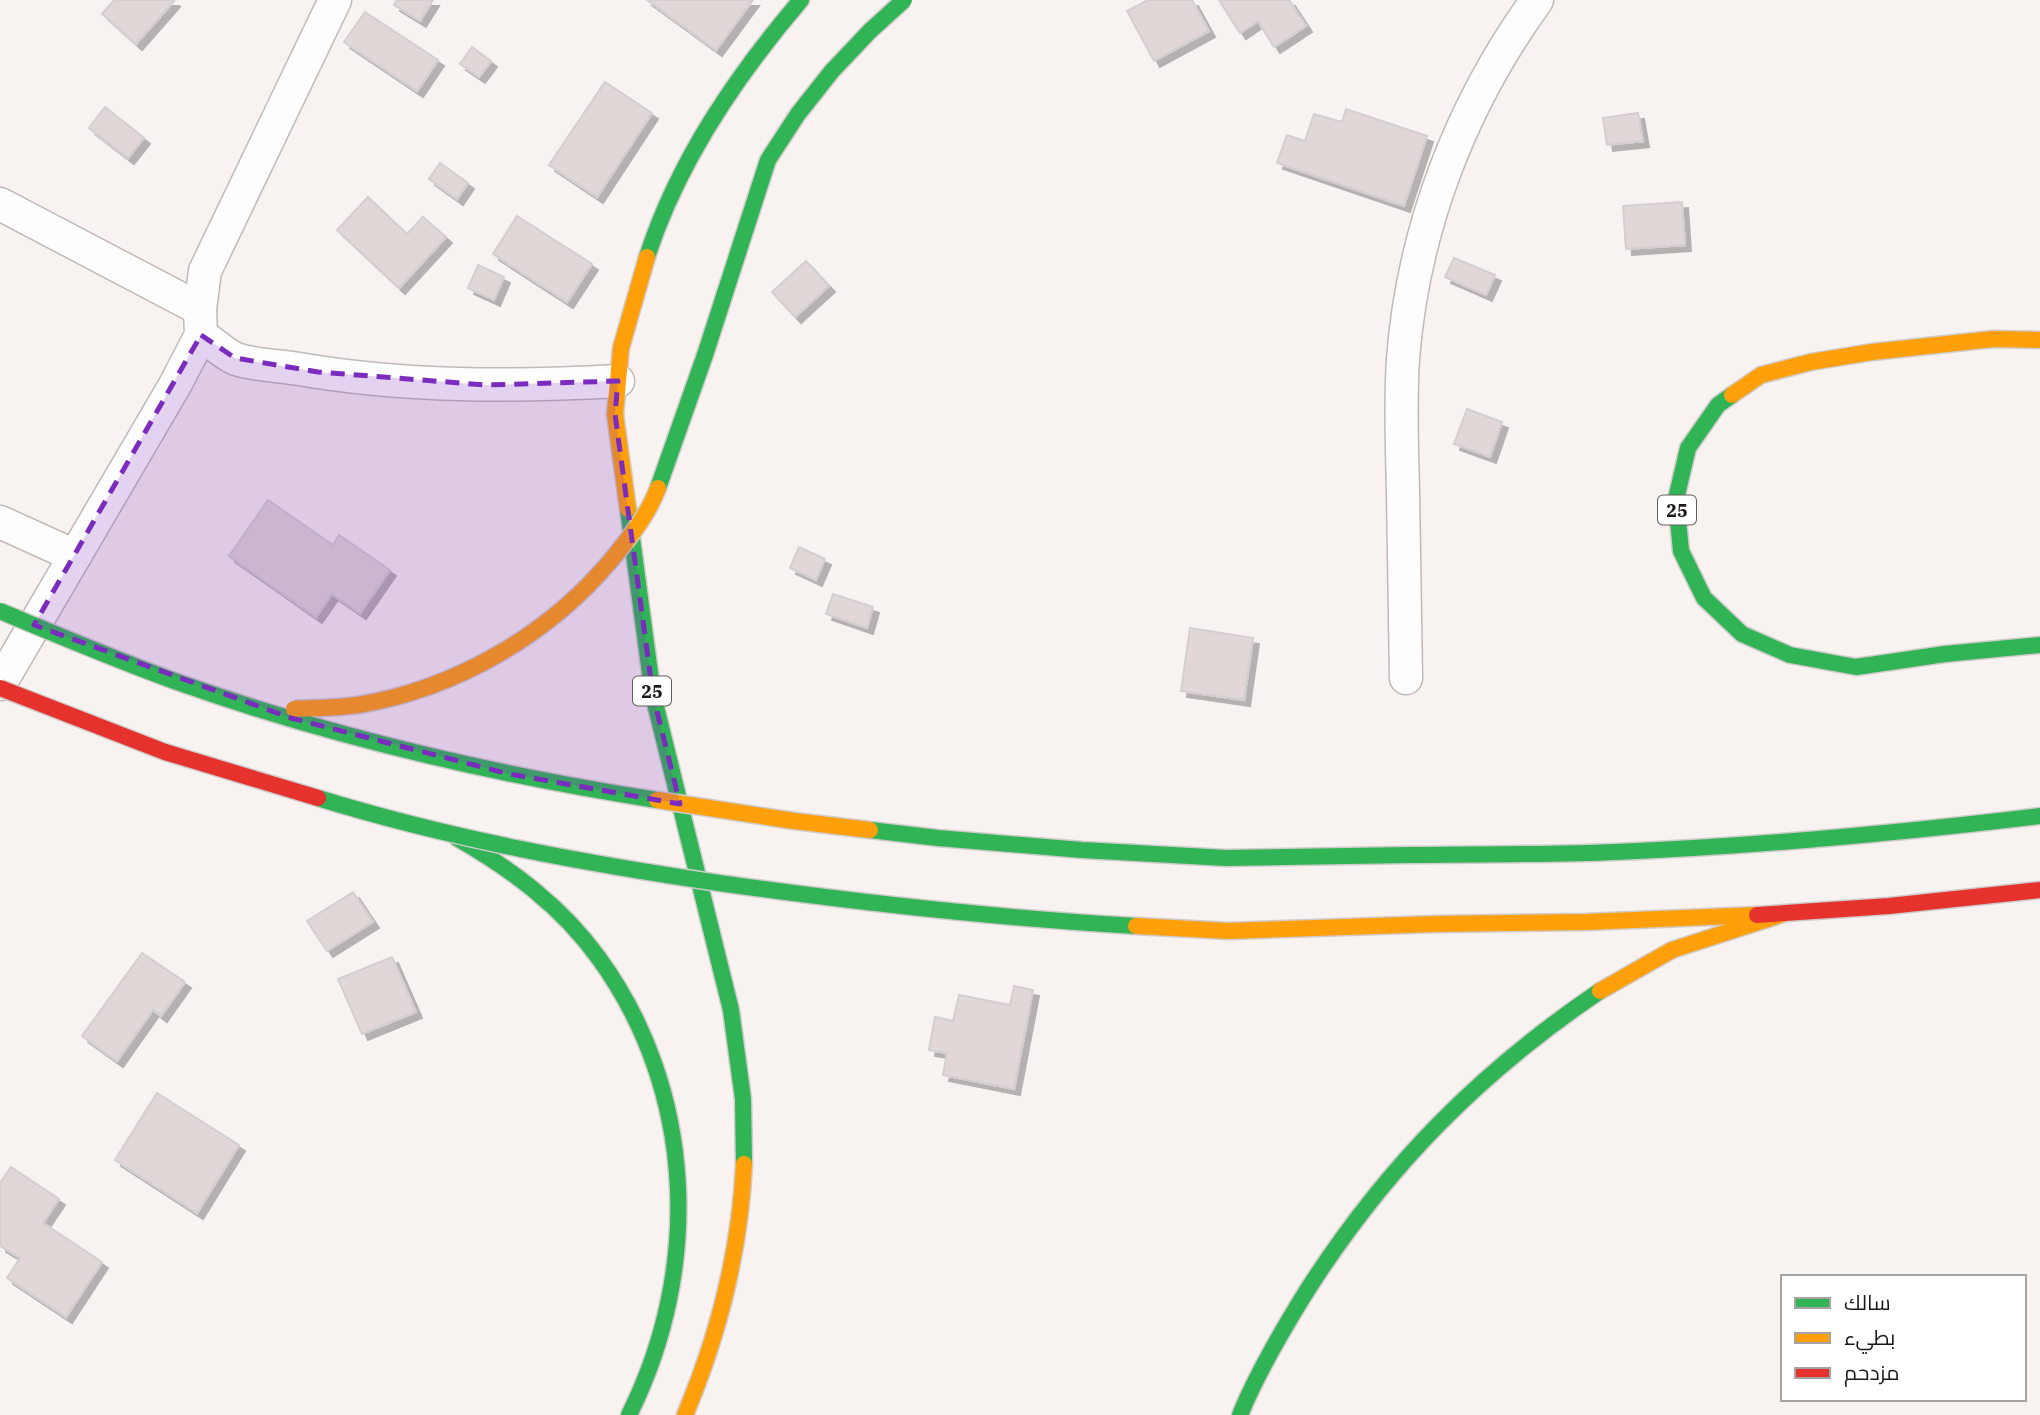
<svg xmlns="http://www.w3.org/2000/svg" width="2040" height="1415" viewBox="0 0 2040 1415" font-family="'IBM Plex Serif',Cairo,serif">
	<defs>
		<filter id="shadow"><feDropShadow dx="6" dy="6" stdDeviation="0" flood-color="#0004"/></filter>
	</defs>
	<rect width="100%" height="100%" fill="#f8f2f0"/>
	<g fill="#e0d7d6" stroke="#d3cfce" stroke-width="2" filter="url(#shadow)">
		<path d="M114 0H173L174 1 136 44 102 14Z"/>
		<path d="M397 0H433L420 21 394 5Z"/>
		<path d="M647 0H753L716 50Z"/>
		<path d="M1148 0H1192L1209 31 1154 61 1127 11Z"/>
		<path d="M1219 0H1289L1306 26 1274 47 1258 21 1240 33Z"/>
		<path d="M365 12 438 60 417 91 344 42Z"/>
		<path d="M472 47 491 61 479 77 460 64Z"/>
		<path d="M605 82 652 113 597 197 549 165Z"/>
		<path d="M105 107 144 138 128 158 89 128Z"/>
		<path d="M1346 109 1427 136 1404 206 1277 163 1287 135 1305 141 1314 114 1342 122Z"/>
		<path d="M1638 113 1643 141 1607 145 1603 118Z"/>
		<path d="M440 163 468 183 457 199 429 179Z"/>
		<path d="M368 197 407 234 423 217 446 237 399 288 337 230Z"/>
		<path d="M1682 202 1685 245 1626 249 1623 206Z"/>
		<path d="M517 216 592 264 567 302 493 254Z"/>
		<path d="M1454 258 1495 275 1486 295 1445 277Z"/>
		<path d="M806 261 829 286 795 317 772 292Z"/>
		<path d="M478 265 504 277 494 300 468 288Z"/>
		<path d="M1467 409 1502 422 1490 457 1454 444Z"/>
		<path d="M268 500 333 545 339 535 390 570 360 613 332 594 316 617 229 556Z"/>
		<path d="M799 547 825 559 816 580 790 568Z"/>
		<path d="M833 594 873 607 867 628 826 614Z"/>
		<path d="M1190 628 1253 638 1244 700 1181 691Z"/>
		<path d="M353 892 373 922 327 951 307 921Z"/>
		<path d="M142 953 185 982 161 1016 153 1010 117 1061 82 1036Z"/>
		<path d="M392 957 416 1012 362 1034 338 979Z"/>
		<path d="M1014 986 1033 990 1014 1089 943 1075 947 1053 929 1050 935 1017 953 1021 959 995 1010 1005Z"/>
		<path d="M157 1093 239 1145 197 1213 115 1160Z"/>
		<path d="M11 1167 59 1199 43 1223 102 1262 66 1317 7 1278 20 1258 0 1246V1183Z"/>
	</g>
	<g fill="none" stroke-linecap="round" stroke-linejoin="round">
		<g stroke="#bebab8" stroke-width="35">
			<g id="street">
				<path d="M0 204 200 309"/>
				<path d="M201 335C212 342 224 354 236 359 253 365 281 366 299 369 404 387 512 387 618 381"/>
				<path d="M0 522 75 556"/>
				<path d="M1406 678C1405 616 1404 554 1403 492 1402 448 1400 403 1403 359 1413 229 1461 105 1537 0"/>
				<path d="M0 684 175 385 201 335 200 309 205 271 335 0"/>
			</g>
		</g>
		<g stroke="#cfcccb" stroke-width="19">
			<g id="fast">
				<path d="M647 257C678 161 736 76 801 0"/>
				<path d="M1732 395 1718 405 1688 448 1676 499 1681 551 1704 598 1742 634 1790 655 1856 667 1945 654 2040 645"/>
				<path d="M628 509 653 695 731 1010 743 1099 744 1164"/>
				<path d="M457 838C511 869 561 906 598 957 696 1091 702 1269 629 1415"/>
				<path d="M1409 855C1478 854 1547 855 1616 852 1758 846 1899 833 2040 816"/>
				<path d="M1240 1415C1258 1371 1283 1329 1308 1289 1387 1166 1480 1072 1600 991"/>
			</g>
		</g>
		<g stroke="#cfcccb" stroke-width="19">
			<g id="slow">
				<path d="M1732 395 1761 375 1811 362 1872 352 1993 339 2040 340"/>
				<path d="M628 509 615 414 621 348 647 257"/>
				<path d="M1435 924 1586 922 1757 915"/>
				<path d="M1600 991 1672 950 1783 914"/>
				<path d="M685 1415C719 1334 740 1252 744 1164"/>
			</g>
		</g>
		<g stroke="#cfcccb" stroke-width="19">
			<path id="jam" d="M1757 915 1889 906 2040 890"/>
		</g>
		<use href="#street" stroke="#fefdfd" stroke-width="32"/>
		<use href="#fast" stroke="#30b455" stroke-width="16"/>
		<use href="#slow" stroke="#ff9f0a" stroke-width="16"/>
		<use href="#jam" stroke="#e5322d" stroke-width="16"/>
		<g stroke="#cfcccb" stroke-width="19" stroke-linecap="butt">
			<g id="fast-bridge">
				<path d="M658 488 705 355 768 160 798 114 832 71 870 31 904 0"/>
				<path d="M0 611C60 636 121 662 183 684 336 738 497 775 657 800"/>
				<path d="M318 798C451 839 588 864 726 884 862 903 999 918 1136 926"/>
				<path d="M870 830 938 838 1082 850 1226 858 1409 855"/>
			</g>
		</g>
		<g stroke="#cfcccb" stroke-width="19" stroke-linecap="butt">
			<g id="slow-bridge">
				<path d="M294 709C315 708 337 708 358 705 455 689 549 635 612 559 630 537 648 515 658 488"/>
				<path d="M657 800 794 821 870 830"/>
				<path d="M1136 926 1229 931 1435 924"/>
			</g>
		</g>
		<g stroke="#cfcccb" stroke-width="19" stroke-linecap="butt">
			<path id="jam-bridge" d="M0 688 165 752 318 798"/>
		</g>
		<use href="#fast-bridge" stroke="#30b455" stroke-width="16"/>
		<use href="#slow-bridge" stroke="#ff9f0a" stroke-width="16"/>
		<use href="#jam-bridge" stroke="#e5322d" stroke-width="16"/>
	</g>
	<path fill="#7b2cbf" fill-opacity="0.2" stroke="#7b2cbf" stroke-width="5" stroke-dasharray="14 9" stroke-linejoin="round" d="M201 335 235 358 318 372 486 385 618 381 615 414 653 695 680 804 509 774 291 718 34 625Z"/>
	<g text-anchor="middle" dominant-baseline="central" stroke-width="5" stroke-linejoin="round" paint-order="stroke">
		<g fill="#fff" stroke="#615e5d" stroke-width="2">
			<rect x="1658" y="495.5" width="38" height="29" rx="5"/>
			<rect x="633" y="676.5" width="38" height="29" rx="5"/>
		</g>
		<g font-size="18" font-weight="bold" fill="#1d1918">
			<text x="1677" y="510">25</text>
			<text x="652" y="691">25</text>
		</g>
	</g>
	<rect x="1781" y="1275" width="245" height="126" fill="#ffffff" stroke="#a5a3a3" stroke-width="2"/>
	<rect x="1795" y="1298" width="35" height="10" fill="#30b455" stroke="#a5a3a3" stroke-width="2"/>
	<text x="1844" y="1310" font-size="21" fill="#1d1918">سالك</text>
	<rect x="1795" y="1333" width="35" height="10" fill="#ff9f0a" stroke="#a5a3a3" stroke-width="2"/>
	<text x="1844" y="1345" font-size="21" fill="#1d1918">بطيء</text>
	<rect x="1795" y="1368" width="35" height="10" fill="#e5322d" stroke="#a5a3a3" stroke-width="2"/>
	<text x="1844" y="1380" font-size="21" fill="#1d1918">مزدحم</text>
</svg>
